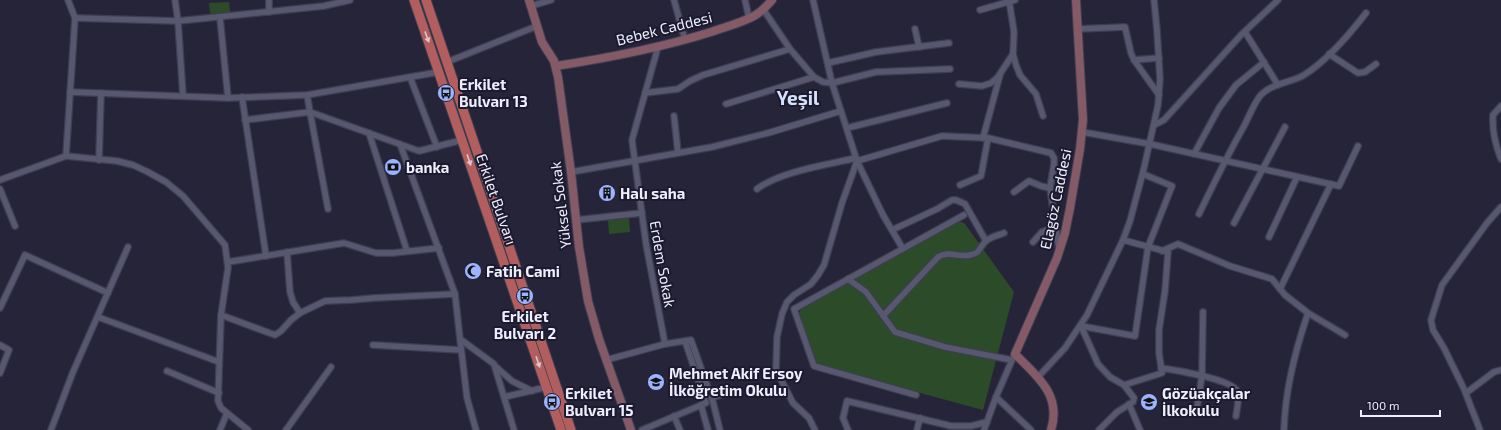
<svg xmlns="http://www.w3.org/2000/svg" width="1501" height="430" viewBox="0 0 1501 430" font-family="'Exo 2',sans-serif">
	<rect width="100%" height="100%" fill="#252439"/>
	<g fill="#2c4c29">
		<path d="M229 2 230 12 210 14 209 3Z"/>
		<path d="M629 218 630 232 609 234 608 220Z"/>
		<path d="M958 221 962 222 965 224 1014 292 983 410 821 366 817 364 798 315 801 309Z"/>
	</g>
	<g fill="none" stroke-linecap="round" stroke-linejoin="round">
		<g stroke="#3f3e51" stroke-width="8">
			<g id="street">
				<path d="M68 0 75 18 66 156 117 161 133 165 148 172 166 182 183 196 225 245 228 268 221 315 218 401 221 408 248 430"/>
				<path d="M175 0 178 21 183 96"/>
				<path d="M269 0V12"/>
				<path d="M674 0 685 40"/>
				<path d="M745 0 749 18"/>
				<path d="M813 0 832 83 857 161 883 215 903 249"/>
				<path d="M531 6 551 0"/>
				<path d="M763 9 790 49 814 77 823 82 832 83 876 72 950 69"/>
				<path d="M980 10 1015 0"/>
				<path d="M75 18 178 21 324 6 350 0"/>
				<path d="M220 18 228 98"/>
				<path d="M915 29 919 47"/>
				<path d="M1078 29 1125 27 1131 53 1134 60 1159 95"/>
				<path d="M1245 32 1278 85"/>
				<path d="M658 47 632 140 646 244 665 344"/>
				<path d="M1013 54 1016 65 1020 75 1036 94 1043 116"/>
				<path d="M1329 54 1358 73 1365 72 1376 64"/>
				<path d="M1134 60 1159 58"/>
				<path d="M447 62 537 26"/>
				<path d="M828 63 876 52 949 43"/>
				<path d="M410 77 437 147"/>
				<path d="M959 84 982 86 991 83 998 77 1013 54 1014 32 1009 0"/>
				<path d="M70 92 228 98 307 95 439 72"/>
				<path d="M645 93 678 89 690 81 703 75 790 49"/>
				<path d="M307 95 310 112 419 151 462 140"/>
				<path d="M242 97 266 256"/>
				<path d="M726 104 814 77"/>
				<path d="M1501 106 1493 115C1492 130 1495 144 1501 159"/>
				<path d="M674 116 678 153"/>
				<path d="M245 120 310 112 328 209"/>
				<path d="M1154 125 1164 120 1241 35 1278 0"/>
				<path d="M847 128 947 103"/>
				<path d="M1082 132 1150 144 1339 186 1358 146"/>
				<path d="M369 133 407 251"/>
				<path d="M983 138 1000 75"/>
				<path d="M400 144 455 294 460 339 494 364 504 397 547 387"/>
				<path d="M1194 154 1219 108 1236 85 1264 62"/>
				<path d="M99 160 101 93"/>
				<path d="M571 172 712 147 768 133 841 111"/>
				<path d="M0 180 66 156"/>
				<path d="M960 185 981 176 988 138"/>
				<path d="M0 189 15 226"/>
				<path d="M757 189C781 171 827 165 856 158"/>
				<path d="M1014 192 1029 181 1041 186 1050 188"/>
				<path d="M1199 214C1213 185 1227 156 1243 128 1249 117 1253 105 1260 96 1271 83 1291 83 1304 75 1328 60 1349 35 1366 13"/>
				<path d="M576 220 642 213"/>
				<path d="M1234 223 1285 127"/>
				<path d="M892 230 937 209 952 200H956L965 204 986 241"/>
				<path d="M1269 237 1297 177"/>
				<path d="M1123 240 1168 252 1165 291 1159 330V353L1162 373 1124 385"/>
				<path d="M1033 242 1042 232 1055 227"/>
				<path d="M1162 251 1178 244 1230 266 1272 279 1285 295 1308 313 1345 335"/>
				<path d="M287 252 290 292 293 302 300 313"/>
				<path d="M228 262 344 243 376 253H393L439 248"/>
				<path d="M848 279 866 292 895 332 945 347 1012 360"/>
				<path d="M1280 289 1331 184"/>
				<path d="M0 308 25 255 108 293"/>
				<path d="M221 315 275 335 281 331 291 320 300 313 325 301 351 300 374 298 455 294"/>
				<path d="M883 316 938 257C950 250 958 258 970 255 981 253 979 247 986 241 990 237 999 235 1004 233"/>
				<path d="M98 317 219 362"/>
				<path d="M1081 326 1135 336 1148 247 1172 186 1143 174"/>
				<path d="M1081 326 1098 364 1110 377 1124 385 1134 398 1133 402 1117 412 1099 430"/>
				<path d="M460 339 467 398 476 430"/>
				<path d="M0 345 9 350 0 373"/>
				<path d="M373 345 461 350"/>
				<path d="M606 360 665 344 691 340 713 402 720 430"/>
				<path d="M495 366 512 381 532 391"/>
				<path d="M1161 368C1175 370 1231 379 1237 391 1240 398 1237 408 1236 416"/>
				<path d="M167 371 219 393"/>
				<path d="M1038 377 1065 348 1087 315 1123 240 1130 221 1144 168 1158 105 1160 79 1157 31 1154 0"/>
				<path d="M1466 393 1494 372 1501 370"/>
				<path d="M916 395 814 366 794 309 964 215"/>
				<path d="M504 397 514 430"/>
				<path d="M996 397 1031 430"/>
				<path d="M712 398 730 391"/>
				<path d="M1129 404 1140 430"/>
				<path d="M701 405 708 430"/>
				<path d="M1197 408 1202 375 1203 312"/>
				<path d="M674 416 680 430"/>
				<path d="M51 430 73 372 128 247"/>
				<path d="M220 430 227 413"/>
				<path d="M286 430 331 367"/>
				<path d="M642 430 706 403 685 341"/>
				<path d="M815 430 809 418 793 403 776 370 777 337 782 314 787 302 794 295 811 284 818 275 824 265 842 203 857 161 942 136 988 138 1051 153 1054 158V164L1050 188 1059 249"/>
				<path d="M848 430 843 418 847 401 951 426H971L987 422"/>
				<path d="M917 430 920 418"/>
				<path d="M984 430 996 397 1013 358"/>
				<path d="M1284 430C1285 390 1295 351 1308 313"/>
				<path d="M1480 430 1464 389 1444 348 1433 330 1431 320 1442 285 1487 223 1501 207"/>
			</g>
		</g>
		<g stroke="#3f3e51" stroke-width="10">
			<g id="secondary">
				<path d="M529 0 542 42 554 61 558 77 571 172 579 247 588 301 599 339 631 430"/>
				<path d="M556 66C608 58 660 48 711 32 725 27 741 23 754 16 761 12 767 6 772 0"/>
				<path d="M1051 430C1062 395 1037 376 1015 354L1057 258 1065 233 1070 208 1080 149 1083 120 1076 0"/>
			</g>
		</g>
		<g stroke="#3f3e51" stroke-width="11">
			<g id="primary">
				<path d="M414 0 561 430"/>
				<path d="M426 0 571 430"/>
			</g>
		</g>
		<use href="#street" stroke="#575770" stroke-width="5.5"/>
		<use href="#secondary" stroke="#845a67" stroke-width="8"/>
		<use href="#primary" stroke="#b25e5e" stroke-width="9"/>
	</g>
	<defs><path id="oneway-solid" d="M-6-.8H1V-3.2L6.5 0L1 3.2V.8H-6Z"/></defs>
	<g fill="#dcc3cd">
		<use href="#oneway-solid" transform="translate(427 37) rotate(70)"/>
		<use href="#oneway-solid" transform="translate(469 160) rotate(71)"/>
		<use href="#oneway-solid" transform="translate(538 362) rotate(71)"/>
	</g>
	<defs>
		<g id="bus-disc" transform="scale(0.9)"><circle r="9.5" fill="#9cb4fd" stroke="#1b1a2f"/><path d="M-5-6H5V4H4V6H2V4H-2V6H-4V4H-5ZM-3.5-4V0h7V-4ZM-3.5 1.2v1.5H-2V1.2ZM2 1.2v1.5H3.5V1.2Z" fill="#111"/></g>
		<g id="bank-disc" transform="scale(0.9)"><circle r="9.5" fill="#9cb4fd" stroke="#1b1a2f"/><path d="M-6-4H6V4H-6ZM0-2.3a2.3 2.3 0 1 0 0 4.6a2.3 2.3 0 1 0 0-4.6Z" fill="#111"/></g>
		<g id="building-disc" transform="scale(0.9)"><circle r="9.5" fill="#9cb4fd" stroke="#1b1a2f"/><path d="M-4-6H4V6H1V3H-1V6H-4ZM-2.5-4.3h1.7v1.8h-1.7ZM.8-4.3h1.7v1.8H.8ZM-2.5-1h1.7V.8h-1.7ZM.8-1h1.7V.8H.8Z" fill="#111"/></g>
		<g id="mosque-disc" transform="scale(0.9)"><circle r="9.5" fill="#9cb4fd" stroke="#1b1a2f"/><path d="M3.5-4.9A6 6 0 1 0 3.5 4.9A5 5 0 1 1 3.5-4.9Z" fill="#111"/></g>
		<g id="school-disc" transform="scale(0.9)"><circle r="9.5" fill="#9cb4fd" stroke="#1b1a2f"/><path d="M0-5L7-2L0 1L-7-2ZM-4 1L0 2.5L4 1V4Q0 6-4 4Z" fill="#111"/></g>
	</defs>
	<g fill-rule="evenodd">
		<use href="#bus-disc" x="446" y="93"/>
		<use href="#bank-disc" x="393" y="167"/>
		<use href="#building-disc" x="607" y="193"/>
		<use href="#mosque-disc" x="473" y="271"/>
		<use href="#bus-disc" x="525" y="296"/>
		<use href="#school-disc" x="656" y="382"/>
		<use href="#bus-disc" x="552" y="402"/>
		<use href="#school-disc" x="1149" y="402"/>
	</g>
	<g text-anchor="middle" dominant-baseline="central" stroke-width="4" stroke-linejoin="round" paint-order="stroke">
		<g font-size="15" fill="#eeeefd" stroke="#1b1a2f">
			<text transform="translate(664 28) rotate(-14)">Bebek Caddesi</text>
			<text transform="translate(497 199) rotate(71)">Erkilet Bulvarı</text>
			<text transform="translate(1055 199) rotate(-78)">Elagöz Caddesi</text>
			<text transform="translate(560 205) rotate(-97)">Yüksel Sokak</text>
			<text transform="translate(663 264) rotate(80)">Erdem Sokak</text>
		</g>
		<g font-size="15" font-weight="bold" fill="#eeeefd" stroke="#1b1a2f" text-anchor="start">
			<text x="459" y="84">Erkilet<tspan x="459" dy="17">Bulvarı 13</tspan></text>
			<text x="406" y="167">banka</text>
			<text x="620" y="193">Halı saha</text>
			<text x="486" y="271">Fatih Cami</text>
			<text x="525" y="316" text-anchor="middle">Erkilet<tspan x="525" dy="17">Bulvarı 2</tspan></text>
			<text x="669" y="373">Mehmet Akif Ersoy<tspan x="669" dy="17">İlköğretim Okulu</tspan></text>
			<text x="565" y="393">Erkilet<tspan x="565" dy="17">Bulvarı 15</tspan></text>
			<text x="1162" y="393">Gözüakçalar<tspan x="1162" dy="17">İlkokulu</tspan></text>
		</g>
		<g font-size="19" font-weight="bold" fill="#d7e1fe" stroke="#1b1a2f">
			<text x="798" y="97">Yeşil</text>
		</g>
	</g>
	<path d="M1361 410v6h79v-6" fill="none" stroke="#eeeefd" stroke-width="2"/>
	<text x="1367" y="410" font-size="12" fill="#eeeefd" stroke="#1b1a2f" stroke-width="3" paint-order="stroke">100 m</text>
</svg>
